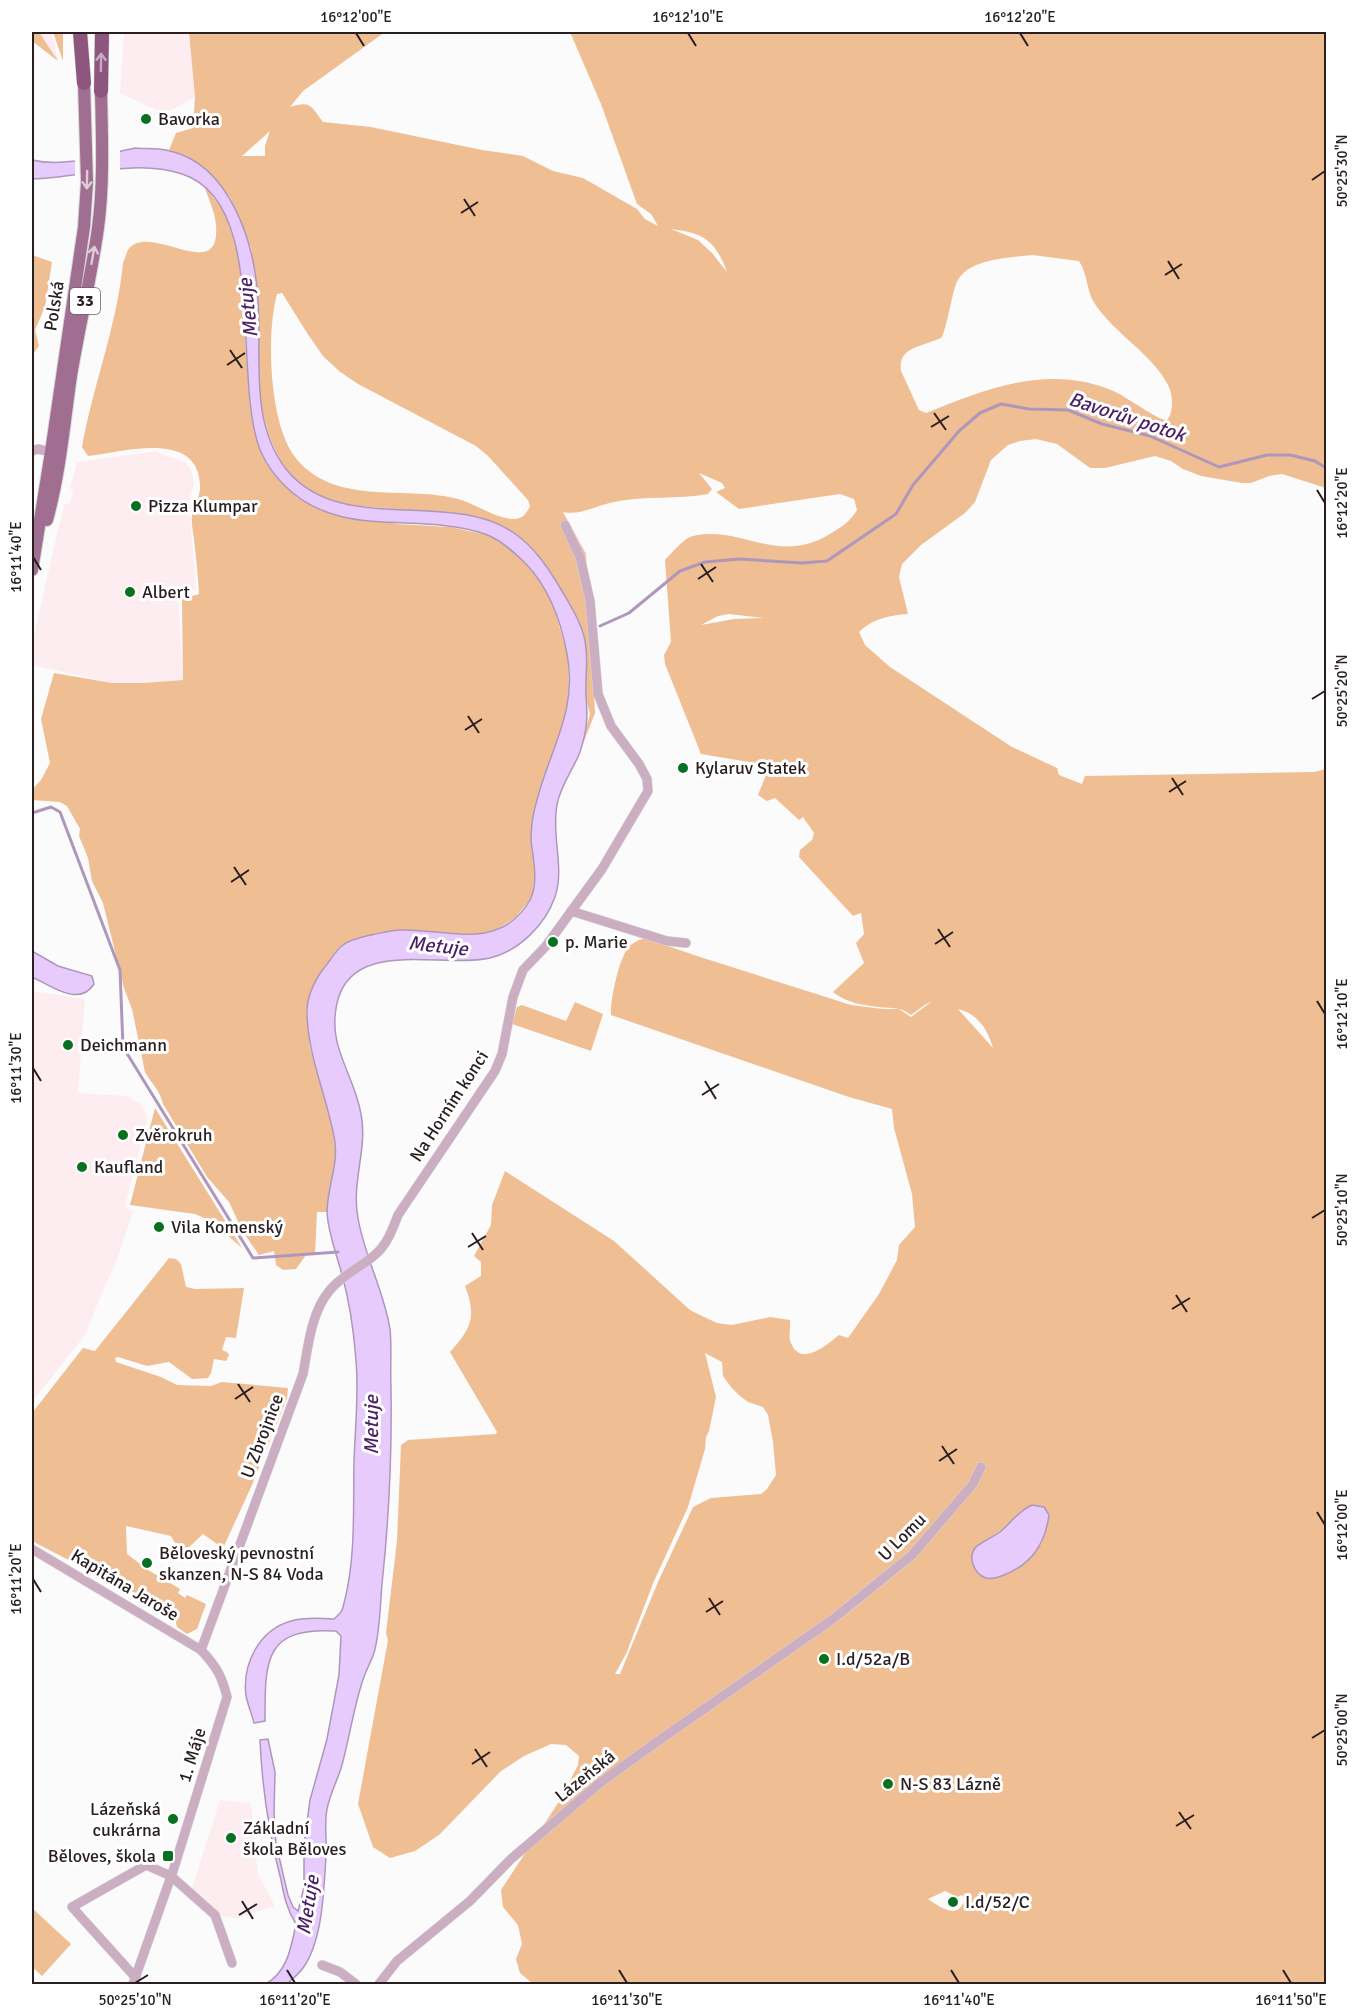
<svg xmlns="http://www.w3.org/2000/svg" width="1358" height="2016" viewBox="0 0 1358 2016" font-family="Signika,sans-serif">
	<rect width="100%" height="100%" fill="#fbfbfb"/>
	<g fill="#feedf0">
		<path d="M39 32H52L58 61Z"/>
		<path d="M124 32H189L195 97 164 114 120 93Z"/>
		<path d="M157 451 166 456 177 458 186 463 192 472 194 482 189 502 196 590 178 593 183 680 144 683H112L32 665V643L64 504H70L73 491 70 489 77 462Z"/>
		<path d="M32 991 85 999 78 1093 127 1096 140 1104 148 1117 125 1207 133 1211 115 1265 104 1288 85 1335 32 1402Z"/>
		<path d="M220 1800 251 1803 258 1874 275 1906 238 1918 222 1916 206 1899 191 1891Z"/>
	</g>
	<g fill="#f0be93" fill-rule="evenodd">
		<path d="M32 32H39L58 61 32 41Z"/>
		<path d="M53 32H63V61Z"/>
		<path d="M189 32H385L303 91 290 107C312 100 311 107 323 122L371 127 482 150 523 156 553 171 583 178 637 209 645 219 658 226 651 214 637 204 601 104 570 32H1326V488L1282 474 1269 476 1251 483H1242L1201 476 1183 469 1171 461 1155 456 1105 468H1090L1057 444 1036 439 1020 441 1008 445 991 460 975 502 965 513 921 545 902 564 899 577 908 614C890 615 872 619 859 632L865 645 890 667 1012 747 1057 768 1059 775 1082 784 1085 776 1314 772 1326 769V1984H533L520 1973 516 1959 522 1944 518 1925 503 1907 501 1890 560 1800 578 1765 579 1756 566 1745 551 1744 524 1756 501 1771 439 1835 415 1851 390 1858 373 1847 358 1804 388 1640 386 1633 397 1541 401 1445 408 1440 496 1434 497 1432 450 1352C471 1328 477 1318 465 1286L481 1276V1262L474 1256 491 1225 492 1205 505 1171 614 1241 690 1310 704 1317 717 1323 732 1325 770 1317 790 1320C791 1326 788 1337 791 1343 801 1368 828 1344 839 1335L848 1338 879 1294 897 1260 899 1245 915 1227 912 1194 894 1128 892 1109 849 1097 611 1015C610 1000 619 959 628 948 632 943 638 940 645 938L697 956 851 1005 883 1009H899L911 1017 931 1002 926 1004 911 1015C900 1006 892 1009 879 1007 862 1005 847 1003 833 992L864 963 856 943 864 934 861 913 853 916 799 857 800 850 812 840 814 833 803 817 799 820 775 798 767 801 758 795 768 770 767 765 701 754 665 664 664 655 671 642 665 560C672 553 684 538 693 536 742 525 777 566 830 534 841 527 850 522 857 510L854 499 840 494 739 509 716 492 725 488 722 483 699 473 712 489 708 494C677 500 645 495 614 502 598 505 579 516 563 512L586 554 595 713 579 754 590 714 586 698V647L583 631 517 535 392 509 349 505 321 497 298 483 281 462 269 436 261 406 257 372 258 300 251 248 230 197 190 159 169 150 176 133 193 128 195 97ZM270 131 265 146V156H242ZM671 229C704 233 715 240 727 272L712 253 698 240ZM1032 255 1079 261C1088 274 1086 291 1095 304 1115 334 1152 354 1168 385 1173 394 1174 412 1167 420 1158 421 1125 395 1111 390 1047 364 986 389 926 413L919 410 901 371C897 345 926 347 942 337 948 321 950 304 955 287 963 258 1007 258 1032 255ZM282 293 309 336 323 356 339 371 358 384 476 446 488 456 528 500 530 506C526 514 523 519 513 519 493 518 474 502 454 498 402 486 333 506 295 457 269 423 266 334 277 294ZM729 614 764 618 734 619 701 625 718 616ZM958 1009C978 1014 988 1030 993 1048ZM705 1353 722 1362 723 1376 731 1387 740 1396 748 1402 763 1407 768 1415 773 1442 776 1475 767 1489 761 1494 711 1498 693 1507 658 1582 620 1674H615L626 1654 654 1581 688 1507 705 1449 706 1437 709 1431 716 1397ZM1022 1510 1049 1515 1041 1545 977 1547C995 1537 1008 1525 1022 1510ZM945 1891 957 1897 962 1895 965 1899C958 1921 940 1907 928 1899Z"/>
		<path d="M204 185 225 213 239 256 250 407 297 498 397 524 450 527 488 535 510 549 539 577 553 605 568 656 569 697 559 740 537 799 531 834 535 872 532 897 515 918 497 929 472 936 399 930 306 1008 310 1048 332 1124 336 1151 327 1212H317L315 1255H306L296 1269 283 1270 276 1265 274 1251 259 1255 243 1232 229 1202 207 1177 163 1104C160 1090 151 1083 145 1072L132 1009 124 988 103 903 92 881 88 858 79 836 80 829 67 806 60 802 32 800V790L41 780 50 763 41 719 54 673 112 683H144L183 680 182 599 199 594C198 576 196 557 194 539 193 531 191 522 192 515 193 505 201 497 200 485 198 429 123 452 88 456L82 447C93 385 117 326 123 263 125 259 126 254 128 250 149 220 221 287 216 225 215 212 208 198 204 185Z"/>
		<path d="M32 255 52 262 45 307 35 330 39 346 32 355Z"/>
		<path d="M575 1002 603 1014 591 1051 512 1024 517 1007 522 1005 566 1021Z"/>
		<path d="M155 1108 242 1248 211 1221 195 1214 130 1205Z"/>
		<path d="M169 1258 176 1259 181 1264 186 1287 195 1289 244 1288 236 1338 226 1337 222 1350 227 1352 229 1355 226 1361 214 1359 211 1373 208 1378 192 1379 169 1362 147 1366 118 1357 115 1358 116 1362 161 1377 177 1385 211 1386 222 1382 288 1388 287 1398 252 1485 224 1546H220L203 1534 186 1550 180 1551 171 1536 126 1526 127 1554 148 1570 180 1589 178 1593 185 1598 187 1595 206 1604 197 1629 187 1634 177 1627 175 1620 126 1590 32 1541V1413L83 1348 95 1351Z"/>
		<path d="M32 1908 71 1944 42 1976 32 1967Z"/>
	</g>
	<g fill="#e7cbfd" stroke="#ae97bb" stroke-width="1.5">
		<path d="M135 148C146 149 159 148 170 151 231 165 255 245 258 300 262 357 249 421 286 469 340 537 449 488 514 533 534 547 547 566 559 586 570 605 585 627 586 649 588 665 585 680 586 696 588 718 587 730 580 752 573 770 560 786 557 805 551 836 565 867 555 897 545 925 519 951 490 958 442 969 352 937 337 1003 327 1048 354 1073 361 1114 368 1149 351 1182 358 1218 364 1255 384 1291 390 1329 392 1348 390 1368 391 1387 392 1453 389 1519 382 1584 380 1607 380 1632 374 1653 370 1664 364 1674 361 1686 353 1712 349 1739 342 1765 338 1779 330 1794 327 1809 324 1824 327 1840 326 1855 324 1888 323 1940 303 1968 299 1974 292 1979 287 1984H266C288 1971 291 1947 296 1924 287 1910 284 1896 281 1880 269 1834 262 1787 260 1740L268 1739 275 1772 274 1813 276 1844 288 1895 293 1907 298 1911 304 1887V1845L310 1800 327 1739 339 1675 341 1636 336 1631C264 1627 265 1660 265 1721L254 1723C252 1715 248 1705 246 1696 242 1664 259 1630 291 1621 304 1617 320 1618 334 1619 341 1612 342 1613 344 1603 356 1558 353 1508 354 1462 355 1429 359 1394 356 1361 354 1332 349 1299 341 1271 336 1253 328 1232 327 1212 327 1189 338 1166 335 1142 328 1099 308 1058 307 1014 306 999 314 981 324 968 330 961 336 950 343 945 351 939 362 937 371 935 381 933 391 930 401 930 447 929 500 952 530 900 539 882 533 859 531 840 531 827 533 813 537 800 550 749 578 710 567 654 561 621 549 588 526 564 514 552 501 540 485 534 418 511 339 541 284 485 275 476 266 463 261 452 231 381 270 202 182 174 133 158 81 178 32 179V160C66 168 101 155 135 148Z"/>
		<path d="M32 951 58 966 92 976 94 984C79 1008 50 985 32 977Z"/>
		<path d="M1032 1505 1044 1507 1049 1515C1045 1544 1032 1564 1004 1575 998 1577 993 1580 986 1578 974 1574 967 1557 976 1547 982 1542 993 1537 1000 1532 1011 1523 1018 1511 1032 1505Z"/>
	</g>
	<path fill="#fbfbfb" d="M120 148V172L75 177V158Z"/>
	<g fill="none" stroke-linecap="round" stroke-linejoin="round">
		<g stroke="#ae97bb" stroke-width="3">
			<path d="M600 626 629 613 680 571 705 562 740 559 802 563 827 561 896 514 913 485 959 431 980 413 1001 404 1029 409 1068 410 1102 424 1150 436 1219 467 1267 455H1290L1315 461 1326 468"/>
			<path d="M32 813 51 807 60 812 120 970 123 1047 253 1258 338 1252"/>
		</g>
		<g stroke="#d9d8d8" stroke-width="10">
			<g id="minor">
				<path d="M32 451 38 449 56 453"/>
				<path d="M571 911 667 941 686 943"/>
				<path d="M32 1549 201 1650C216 1666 222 1676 227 1697L174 1868 133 1984"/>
				<path d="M201 1650 303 1374C308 1347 311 1312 330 1290 343 1274 364 1266 378 1252 388 1242 393 1228 398 1215L495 1071 502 1054 513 997 523 970 546 946 602 869 648 791 647 779 639 764 611 726 598 694 590 601 580 557 565 525"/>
				<path d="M322 1965 340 1972 356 1984"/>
				<path d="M136 1978 72 1907 146 1865 171 1876 215 1915 232 1963"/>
				<path d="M379 1984 397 1961 470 1901 511 1859 600 1783 661 1739 833 1619 912 1555 973 1484 981 1467"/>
			</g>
		</g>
		<g stroke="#d9d8d8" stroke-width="14">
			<g id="major">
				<path d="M47 520C60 473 64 424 71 376 79 327 91 278 98 228 104 183 102 136 101 91"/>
				<path d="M32 570 51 452 84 227 87 182 84 83"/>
			</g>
		</g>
		<g stroke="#d9d8d8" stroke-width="15">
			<g id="highway">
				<path d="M80 32 84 83"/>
				<path d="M101 91 102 32"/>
			</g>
		</g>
		<use href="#minor" stroke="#cbaec2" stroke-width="9"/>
		<use href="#major" stroke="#9f6e91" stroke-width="12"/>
		<use href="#highway" stroke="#8e567f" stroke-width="14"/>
	</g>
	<defs><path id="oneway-shaft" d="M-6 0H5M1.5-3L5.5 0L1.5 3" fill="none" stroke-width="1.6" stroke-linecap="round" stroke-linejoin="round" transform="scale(1.5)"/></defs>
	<use stroke="#c6aabf" href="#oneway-shaft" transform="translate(101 62) rotate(-89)"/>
	<g stroke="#ddccd8">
		<use href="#oneway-shaft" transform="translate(87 180) rotate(91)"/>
		<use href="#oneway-shaft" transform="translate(93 255) rotate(-80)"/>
	</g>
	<path fill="none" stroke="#291e20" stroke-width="2" d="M356 33 364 46M688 33 696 46M1020 33 1028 46M1312 180 1325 171M464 199 475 216M461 213 478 202M1168 261 1179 279M1165 275 1182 264M230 350 242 368M227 365 245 353M934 413 946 430M931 427 949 416M1317 490 1325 503M33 557 41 570M701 564 713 582M698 579 716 567M1312 699 1325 691M468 716 479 733M465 730 482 719M1172 778 1183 795M1169 792 1186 781M234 867 246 885M231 882 249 870M938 929 950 947M935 944 953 932M1317 1001 1325 1014M33 1068 41 1081M705 1081 716 1099M702 1095 719 1084M1312 1218 1325 1210M472 1233 483 1250M468 1247 486 1236M1176 1295 1187 1312M1172 1309 1190 1298M238 1384 250 1402M235 1399 253 1387M942 1446 954 1464M939 1461 957 1449M1317 1512 1325 1525M33 1579 41 1592M709 1598 720 1615M706 1612 723 1601M1312 1738 1325 1730M475 1749 487 1767M472 1764 490 1752M1179 1812 1191 1829M1176 1826 1194 1815M242 1901 253 1919M239 1915 257 1904M287 1970 295 1983M619 1970 627 1983M951 1970 959 1983M1283 1970 1291 1983M135 1983 148 1975"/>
	<g fill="#087121" stroke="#fff" stroke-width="2">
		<circle cx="146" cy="119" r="6"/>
		<circle cx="136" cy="506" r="6"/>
		<circle cx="130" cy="592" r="6"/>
		<circle cx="683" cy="768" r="6"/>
		<circle cx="553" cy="942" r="6"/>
		<circle cx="68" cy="1045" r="6"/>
		<circle cx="123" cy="1135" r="6"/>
		<circle cx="82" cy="1167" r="6"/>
		<circle cx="159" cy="1227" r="6"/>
		<circle cx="147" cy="1563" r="6"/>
		<circle cx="824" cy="1659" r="6"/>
		<circle cx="888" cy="1784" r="6"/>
		<circle cx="173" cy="1819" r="6"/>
		<circle cx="231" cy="1838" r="6"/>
		<rect x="162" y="1850" width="12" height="12" rx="3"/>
		<circle cx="953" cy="1902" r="6"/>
	</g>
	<g text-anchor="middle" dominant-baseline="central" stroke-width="6" stroke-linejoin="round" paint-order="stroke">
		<rect fill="#fff" stroke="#696263" stroke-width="1.5" x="70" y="288" width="30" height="26" rx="4.5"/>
		<g font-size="16" font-weight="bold" fill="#291e20">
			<text x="85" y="301">33</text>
		</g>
		<g font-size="18" fill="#291e20" stroke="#fff" text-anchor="start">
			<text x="158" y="119">Bavorka</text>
			<text x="148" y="506">Pizza Klumpar</text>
			<text x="142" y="592">Albert</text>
			<text x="695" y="768">Kylaruv Statek</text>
			<text x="565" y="942">p. Marie</text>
			<text x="80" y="1045">Deichmann</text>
			<text x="135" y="1135">Zvěrokruh</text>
			<text x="94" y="1167">Kaufland</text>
			<text x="171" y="1227">Vila Komenský</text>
			<text x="159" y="1553">Běloveský pevnostní<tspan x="159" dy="21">skanzen, N-S 84 Voda</tspan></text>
			<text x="836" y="1659">I.d/52a/B</text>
			<text x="900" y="1784">N-S 83 Lázně</text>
			<text x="161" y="1809" text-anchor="end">Lázeňská<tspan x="161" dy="21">cukrárna</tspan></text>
			<text x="243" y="1828">Základní<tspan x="243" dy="21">škola Běloves</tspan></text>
			<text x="156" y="1856" text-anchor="end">Běloves, škola</text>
			<text x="965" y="1902">I.d/52/C</text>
		</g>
		<g font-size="18" fill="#291e20" stroke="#fff">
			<text transform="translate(54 306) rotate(-81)">Polská</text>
			<text transform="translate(449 1106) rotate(-57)">Na Horním konci</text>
			<text transform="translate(262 1436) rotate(-69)">U Zbrojnice</text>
			<text transform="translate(902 1537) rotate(-45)">U Lomu</text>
			<text transform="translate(125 1585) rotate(31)">Kapitána Jaroše</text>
			<text transform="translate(192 1755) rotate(-73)">1. Máje</text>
			<text transform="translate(585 1776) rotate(-39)">Lázeňská</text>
		</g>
		<g font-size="20" font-style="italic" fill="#4a1f66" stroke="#fff">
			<text transform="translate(248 308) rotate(-96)">Metuje</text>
			<text transform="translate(1127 417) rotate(18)">Bavorův potok</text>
			<text transform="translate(438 946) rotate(6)">Metuje</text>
			<text transform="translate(371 1425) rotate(-90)">Metuje</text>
			<text transform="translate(308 1905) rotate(-81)">Metuje</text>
		</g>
	</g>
	<rect width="1358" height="2016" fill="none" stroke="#ffffff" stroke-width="66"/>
	<rect x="33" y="33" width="1292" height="1950" fill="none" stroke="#291e20" stroke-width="2"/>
	<g font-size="15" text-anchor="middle" fill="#291e20">
		<text x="356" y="22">16°12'00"E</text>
		<text x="688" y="22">16°12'10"E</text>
		<text x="1020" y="22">16°12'20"E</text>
		<text transform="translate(1342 171) rotate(-90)" y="5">50°25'30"N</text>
		<text transform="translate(1342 503) rotate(-90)" y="5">16°12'20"E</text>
		<text transform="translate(16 557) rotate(-90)" y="5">16°11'40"E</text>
		<text transform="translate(1342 691) rotate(-90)" y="5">50°25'20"N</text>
		<text transform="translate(1342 1014) rotate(-90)" y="5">16°12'10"E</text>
		<text transform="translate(16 1068) rotate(-90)" y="5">16°11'30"E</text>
		<text transform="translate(1342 1210) rotate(-90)" y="5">50°25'10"N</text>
		<text transform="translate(1342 1525) rotate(-90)" y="5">16°12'00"E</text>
		<text transform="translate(16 1579) rotate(-90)" y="5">16°11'20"E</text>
		<text transform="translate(1342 1730) rotate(-90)" y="5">50°25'00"N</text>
		<text x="135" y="2005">50°25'10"N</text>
		<text x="295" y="2005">16°11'20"E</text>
		<text x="627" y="2005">16°11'30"E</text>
		<text x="959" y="2005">16°11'40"E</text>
		<text x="1291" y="2005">16°11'50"E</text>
	</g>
</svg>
